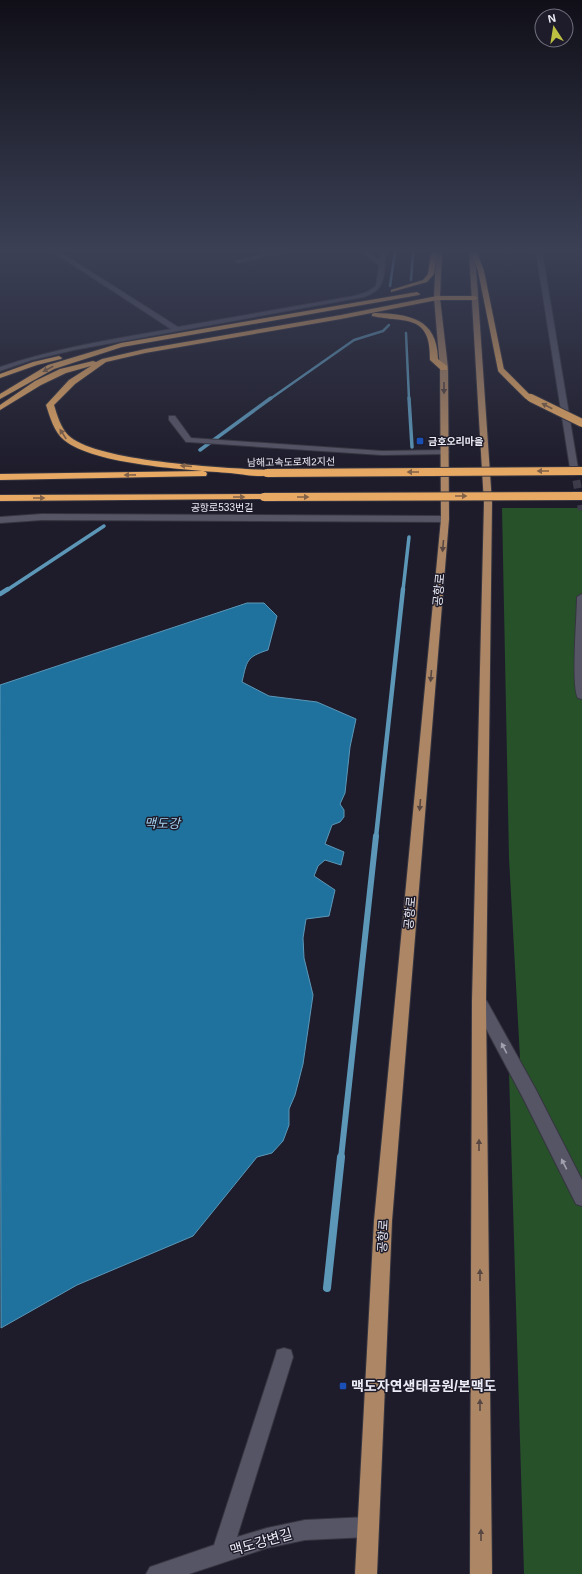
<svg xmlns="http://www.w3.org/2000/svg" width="582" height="1574" viewBox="0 0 582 1574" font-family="Arial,'Noto Sans KR',sans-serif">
	<rect width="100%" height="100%" fill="#1e1c2b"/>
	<path fill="#265129" d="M502 508H582V1574H524L509 1073 520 1058 509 858Z"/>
	<path fill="#1f729d" stroke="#5c97b8" d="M247 603H264L277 616 268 650C246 657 247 661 242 682L269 696 317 702 356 719 350 747 345 793 340 804 344 810V817L340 822 332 825 325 844 344 852 341 865 325 860 318 866 314 876 335 890 329 916 306 919 303 938 304 958 313 995 303 1064 295 1095 289 1109V1125L283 1141 272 1153 257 1157 193 1236 77 1285 1 1328 0 685Z"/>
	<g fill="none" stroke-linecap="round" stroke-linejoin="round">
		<g stroke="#5c97b8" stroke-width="2.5">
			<path d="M411 280 413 252"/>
			<path d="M390 286 395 252"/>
			<path d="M406 333 409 399"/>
			<path d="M270 399 354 340 383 331 389 325"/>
		</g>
		<g stroke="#5c97b8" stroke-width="3.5">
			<path d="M409 398 412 447"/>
			<path d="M200 450 271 398"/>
			<path d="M7 590 104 526"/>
			<path d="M403 590 409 537"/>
		</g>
		<g stroke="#5c97b8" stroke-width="4.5">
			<path d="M0 594 8 589"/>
			<path d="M376 837 403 589"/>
		</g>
		<path stroke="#5c97b8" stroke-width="6" d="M341 1158 376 836"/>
		<path stroke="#5c97b8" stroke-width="8" d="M327 1288 341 1157"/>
		<path stroke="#3d3b49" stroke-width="8" stroke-dasharray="8 4.5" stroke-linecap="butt" d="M574 468 582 510"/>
		<g stroke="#363540" stroke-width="2">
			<g id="minor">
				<path d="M53 252H60L178 327 354 296 367 292 376 286 379 265 361 252H368L379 260 380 252H386C383 274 388 289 364 297L74 350 32 360 0 371V367C56 348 113 339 171 329Z"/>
				<path d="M273 252H283L238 263 235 261Z"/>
				<path d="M536 252H542L578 468 574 470 570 468Z"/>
				<path d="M169 416H175L191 438 382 451 445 450 449 452 445 454 382 455 189 442H186L169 420Z"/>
				<path d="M42 514 445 516 449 519 445 522 42 520 0 523V517Z"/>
				<path d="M582 594V699L578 698C571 685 577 615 577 597Z"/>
				<path d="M479 994 484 996 535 1088 582 1180V1206L576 1204 523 1098 474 1006 472 1001 474 996Z"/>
				<path d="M284 1348 291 1350 293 1357 237 1537 267 1528 305 1520 368 1517 375 1520 378 1527 375 1534 368 1537 305 1540 267 1548 189 1574H146L150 1567 214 1545 275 1357 277 1350Z"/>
			</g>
		</g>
		<g stroke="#363540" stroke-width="2">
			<g id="major">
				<path d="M436 252H442L440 298 448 368 449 519 392 1221 377 1574H355L374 1221 441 519 440 368 434 298Z"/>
				<path d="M469 252H475L492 503 486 1001 492 1574H470L472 1001 484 503Z"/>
			</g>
		</g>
		<g stroke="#363540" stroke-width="2">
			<g id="highway">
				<path d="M431 252H437L434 274 427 282 391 292V290L423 280 428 274Z"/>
				<path d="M471 252H477L484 271 483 272 478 271Z"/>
				<path d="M417 292 420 294 419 295 122 347 54 369 0 399V394L48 365 121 343Z"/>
				<path d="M437 296H475L478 298 475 300H437L341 319 145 353 106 362 75 384 54 405C57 415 61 428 68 435 95 462 226 468 267 470L270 471 271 473 270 475C258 478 242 474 230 473 191 470 94 465 64 440 54 432 50 417 46 405L69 380 91 366 66 373 41 385 0 410V405L35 381 60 369 93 361 96 362 102 359 145 349 341 315Z"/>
				<path d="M374 313C409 314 437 318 438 359L447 366V370H441L430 360C431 313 405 323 372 316V314Z"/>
				<path d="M59 356 62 358 61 359 37 365 0 378V374L33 362Z"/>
				<path d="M203 471 206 472 207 474 206 476 0 480V474Z"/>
				<path d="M264 494 267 495 268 497 267 499 0 501V495Z"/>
			</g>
		</g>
		<use href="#minor" fill="#565566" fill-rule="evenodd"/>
		<use href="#major" fill="#ad8765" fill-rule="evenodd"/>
		<use href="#highway" fill="#e7a964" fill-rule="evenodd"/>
		<g stroke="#363540" stroke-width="8" stroke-linecap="butt">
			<path id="highway-bridge-far1" d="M481 271 501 370 527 396 533 399"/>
		</g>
		<g stroke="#363540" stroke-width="10" stroke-linecap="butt">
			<g id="highway-bridge">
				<path d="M531 398 582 423"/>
				<path d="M267 473 582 471"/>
				<path d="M264 497 582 496"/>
			</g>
		</g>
		<use href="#highway-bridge-far1" stroke="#e7a964" stroke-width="6"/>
		<use href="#highway-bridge" stroke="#e7a964" stroke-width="8"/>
	</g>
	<defs><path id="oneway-solid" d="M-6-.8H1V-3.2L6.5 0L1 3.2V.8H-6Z"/></defs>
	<g fill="#826248">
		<use href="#oneway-solid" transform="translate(48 369) rotate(152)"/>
		<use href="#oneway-solid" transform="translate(547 406) rotate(-152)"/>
		<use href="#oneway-solid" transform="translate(63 434) rotate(-123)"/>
		<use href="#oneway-solid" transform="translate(186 466) rotate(-175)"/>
		<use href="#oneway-solid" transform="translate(543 471) rotate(180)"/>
		<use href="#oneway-solid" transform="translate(413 472) rotate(180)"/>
		<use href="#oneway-solid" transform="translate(130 475) rotate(179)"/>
		<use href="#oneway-solid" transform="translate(461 496)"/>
		<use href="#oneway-solid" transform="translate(239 497)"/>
		<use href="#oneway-solid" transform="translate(303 497)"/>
		<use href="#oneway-solid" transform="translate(39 498)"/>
	</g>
	<g fill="#574742">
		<use href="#oneway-solid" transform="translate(444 388) rotate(90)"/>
		<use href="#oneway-solid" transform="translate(443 546) rotate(95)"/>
		<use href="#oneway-solid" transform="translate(431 676) rotate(95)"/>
		<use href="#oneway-solid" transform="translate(420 805) rotate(95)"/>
		<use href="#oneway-solid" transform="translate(479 1145) rotate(-90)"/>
		<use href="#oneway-solid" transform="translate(480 1275) rotate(-90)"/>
		<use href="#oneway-solid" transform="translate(480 1405) rotate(-90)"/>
		<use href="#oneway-solid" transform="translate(481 1535) rotate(-90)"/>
	</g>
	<g fill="#a1a0ae">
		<use href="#oneway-solid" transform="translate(504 1048) rotate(-118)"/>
		<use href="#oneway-solid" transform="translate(564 1164) rotate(-117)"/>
	</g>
	<linearGradient id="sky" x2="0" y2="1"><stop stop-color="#100f18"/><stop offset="0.53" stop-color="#3b4055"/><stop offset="1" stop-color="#3b4055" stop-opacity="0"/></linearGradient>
	<rect width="582" height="472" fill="url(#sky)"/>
	<g fill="#1a4fb4" stroke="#1e1c2b" stroke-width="1.5">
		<rect x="416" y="437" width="8" height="8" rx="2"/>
		<rect x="339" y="1382" width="8" height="8" rx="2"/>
	</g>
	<g text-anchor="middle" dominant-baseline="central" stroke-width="3" stroke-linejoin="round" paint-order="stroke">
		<g font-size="10" font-weight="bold" fill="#ececf6" stroke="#1e1c2b" text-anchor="start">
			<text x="428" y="441">금호오리마을</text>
		</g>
		<g font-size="10" fill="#ececf6" stroke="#1e1c2b">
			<text transform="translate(291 462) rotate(-1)">남해고속도로제2지선</text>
			<text x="222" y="507">공항로533번길</text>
		</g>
		<g font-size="12" fill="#ececf6" stroke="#1e1c2b">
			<text transform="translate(439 590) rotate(-85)">공항로</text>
			<text transform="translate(410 913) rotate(-85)">공항로</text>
			<text transform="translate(383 1236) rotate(-87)">공항로</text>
		</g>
		<g font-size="13" font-style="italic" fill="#a4d1ee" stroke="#1e1c2b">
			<text x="162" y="823">맥도강</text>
		</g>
		<g font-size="14" font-weight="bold" fill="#ececf6" stroke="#1e1c2b" text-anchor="start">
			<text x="351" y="1386">맥도자연생태공원/본맥도</text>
		</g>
		<g font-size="14" fill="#ececf6" stroke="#1e1c2b">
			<text transform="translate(261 1542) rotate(-16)">맥도강변길</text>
		</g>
	</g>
	<g transform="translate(554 28) rotate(348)"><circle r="19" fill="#1e1c2b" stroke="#706f7c"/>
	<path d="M0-3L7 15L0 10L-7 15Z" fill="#bdbf43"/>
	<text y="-6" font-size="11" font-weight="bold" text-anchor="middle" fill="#ececf6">N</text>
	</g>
</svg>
